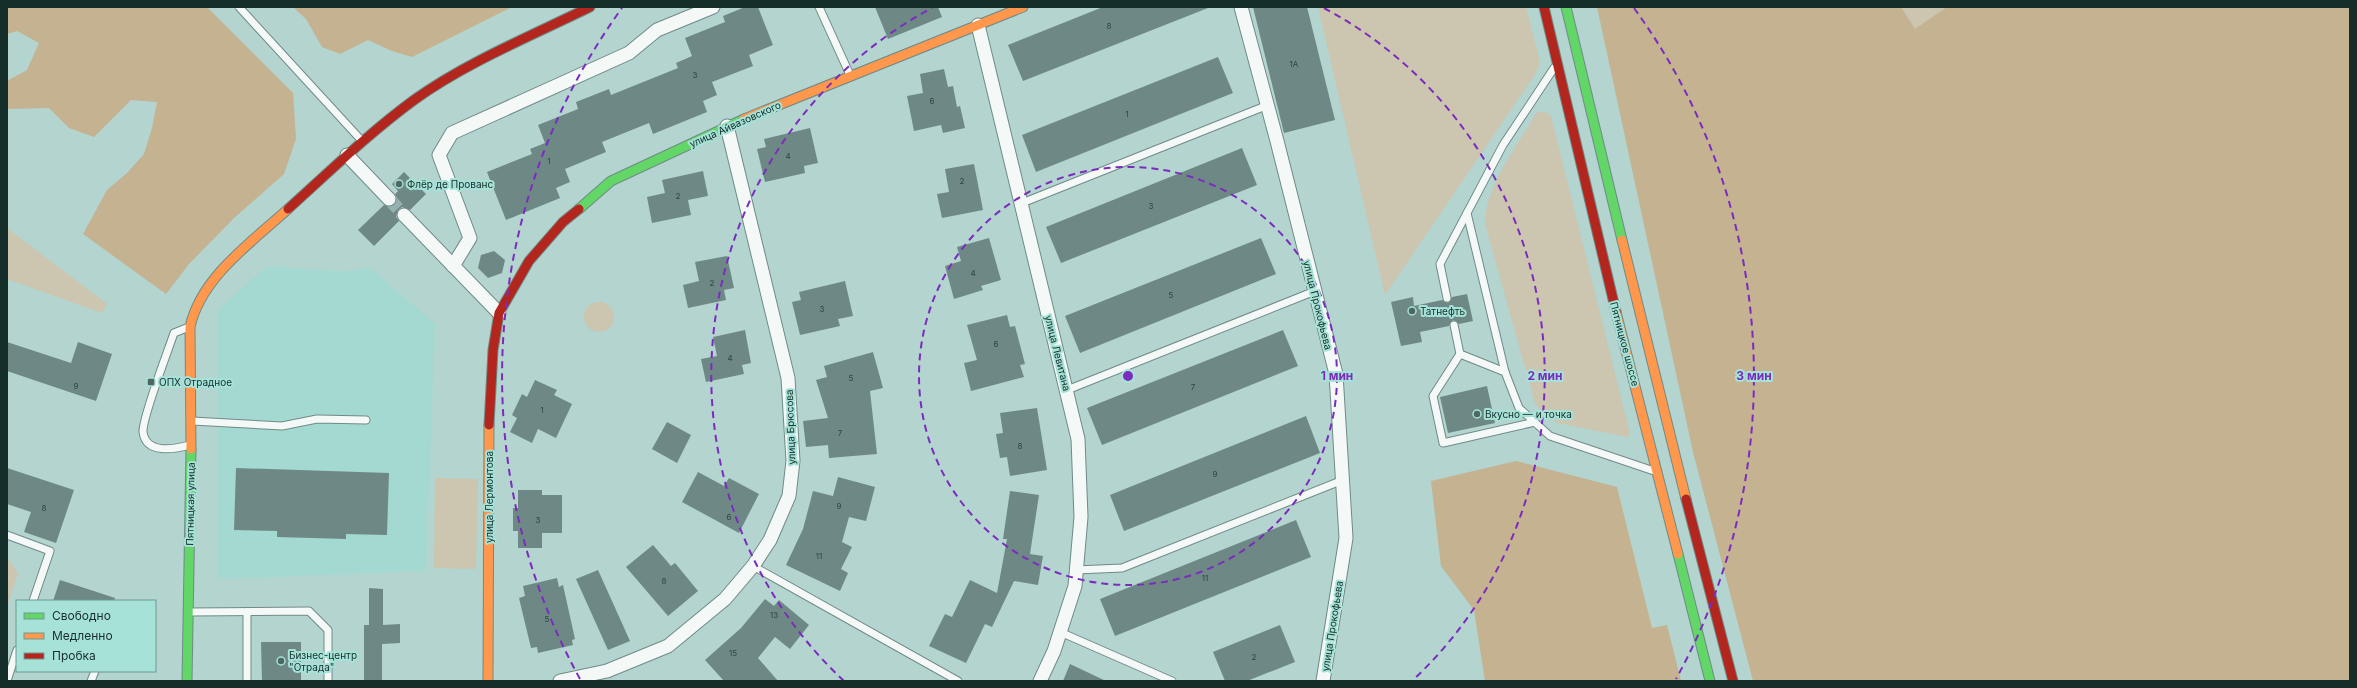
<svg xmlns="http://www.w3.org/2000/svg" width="2357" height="688" viewBox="0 0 2357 688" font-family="Inter,sans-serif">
	<rect width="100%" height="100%" fill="#b3d4cf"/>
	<path fill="#a3d9d1" d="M267 266 341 272 370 268 435 324 426 571 218 579V310Z"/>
	<g fill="#ccc5af">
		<path d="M1318 7H1526L1540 62 1536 73 1385 295Z"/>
		<path d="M1901 7H1947L1915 29Z"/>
		<path d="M1537 112H1545L1551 116 1630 434 1627 437 1558 423 1544 415 1535 403 1485 224C1485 186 1518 145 1537 112Z"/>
		<path d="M7 228 107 304 102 313 7 279Z"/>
		<circle cx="599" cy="317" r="15"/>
		<path d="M435 478 478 479 476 569 434 568Z"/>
		<path d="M7 557 18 573 7 607Z"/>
	</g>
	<g fill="#c4b290">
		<path d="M7 7H207L293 93 296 139 284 174 234 218 189 264 166 294 83 234 107 190 127 173 144 154 152 128 157 102 131 100 94 137 69 128 49 108 7 109V81L27 70 39 43 17 31 7 34Z"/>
		<path d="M293 7H512L412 57 392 51 368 40 340 54 322 47 306 19Z"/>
		<path d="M1597 7H1901L1915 29 1947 7H2350V681H1753L1693 452Z"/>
		<path d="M1516 461 1617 487 1652 628 1667 625 1681 681H1485L1474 610 1441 566 1431 481Z"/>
	</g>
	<g fill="#6e8985">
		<path d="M745 7H758L773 45 749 55 753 66 712 82 717 95 703 101 707 112 653 134 649 123 602 142 606 152 565 169 570 182 556 188 560 198 506 220 487 172 532 154 530 149 545 143 538 125 578 109 576 102 609 89 611 95 678 68 676 63 692 56 685 38 725 22 723 16Z"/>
		<path d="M875 7H938L942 17 888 39Z"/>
		<path d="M1103 7 1208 8 1023 81 1008 45Z"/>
		<path d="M1253 7H1307L1335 120 1284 133Z"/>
		<path d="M1218 57 1233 93 1036 172 1022 135Z"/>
		<path d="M944 69 948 87 953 86 957 107 960 106 965 128 943 133 941 125 914 131 907 96 923 93 920 74Z"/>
		<path d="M810 128 818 163 804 166 805 173 765 182 757 149 766 147 764 139Z"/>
		<path d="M1242 148 1257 185 1061 263 1046 227Z"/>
		<path d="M974 164 983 210 942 218 937 194 949 192 945 169Z"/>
		<path d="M703 171 708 196 688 200 691 215 652 223 647 197 665 193 662 180Z"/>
		<path d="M404 172 426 194 410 210 402 207 398 210 396 217 399 221 374 246 358 230 384 205 390 207 395 204 397 198 395 194 398 191 392 184Z"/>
		<path d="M989 238 1001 280 981 286 983 290 954 299 945 266 961 261 957 247Z"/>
		<path d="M1261 238 1276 274 1080 353 1065 316Z"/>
		<path d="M494 251 505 260 502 273 488 278 478 268 481 255Z"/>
		<path d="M727 256 734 288 724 290 726 300 688 308 683 285 699 281 695 262Z"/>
		<path d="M845 281 853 316 838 319 840 326 800 335 792 302 801 300 799 292Z"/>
		<path d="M1467 294 1473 321 1459 324 1453 320 1449 326 1420 332 1422 342 1401 346 1391 302 1413 297 1414 306 1442 300 1448 303 1452 297Z"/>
		<path d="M1007 315 1010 327 1015 326 1025 364 1020 365 1024 377 971 391 964 363 977 360 967 325Z"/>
		<path d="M745 330 751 363 742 365 744 374 706 382 701 359 717 356 713 337Z"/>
		<path d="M1283 330 1298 366 1102 445 1087 408Z"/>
		<path d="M7 342 71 363 78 342 112 354 96 401 7 371Z"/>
		<path d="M873 352 883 388 870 391 877 454 829 458 828 445 806 447 803 421 828 418 816 380 827 377 824 366Z"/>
		<path d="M535 380 557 390 554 395 572 404 556 438 538 429 532 443 510 432 517 418 512 415 522 394 527 397Z"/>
		<path d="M1487 386 1495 423 1448 433 1440 397Z"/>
		<path d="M1037 408 1047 470 1010 476 1007 457 1000 458 996 434 1003 433 1000 413Z"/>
		<path d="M1306 416 1320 453 1124 531 1110 495Z"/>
		<path d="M667 422 691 435 677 463 652 449Z"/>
		<path d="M7 468 74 490 56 543 24 532 31 512 7 504Z"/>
		<path d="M236 468 389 473 387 535 346 534V539L277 537V531L234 530Z"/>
		<path d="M698 472 724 486 729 478 759 494 739 533 682 502Z"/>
		<path d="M838 477 875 487 866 521 849 517 842 542 852 547 841 569 848 573 840 591 786 565 803 529 813 491 833 496Z"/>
		<path d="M518 490H542V495H562V533H542V548H518V531H513V508H518Z"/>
		<path d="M1010 491 1039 495 1030 554 1043 556 1038 585 1014 581 992 627 985 624 966 663 929 646 945 614 952 617 970 580 997 593 1007 539H1003Z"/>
		<path d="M1296 520 1311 557 1115 636 1100 599Z"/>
		<path d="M653 545 671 566 675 563 698 591 668 616 626 567Z"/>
		<path d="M598 570 630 641 608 650 576 579Z"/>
		<path d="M557 578 559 587 563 585 575 639 572 640 573 645 538 653 537 647 531 648 519 598 525 596 523 586Z"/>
		<path d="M60 580 115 598 114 601H53Z"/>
		<path d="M369 588 383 589V625L400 624V643L382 644V681H364V625H369Z"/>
		<path d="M765 599 774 606 779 600 809 625 790 649 775 637 758 658 778 681H724L705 660 741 628Z"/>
		<path d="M1280 625 1295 662 1247 681H1225L1213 652Z"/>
		<path d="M261 642H301V681H262Z"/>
		<path d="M1070 664 1106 681H1063Z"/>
	</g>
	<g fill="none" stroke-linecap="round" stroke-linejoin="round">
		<path stroke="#94b3ae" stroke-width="13" stroke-dasharray="13 6" stroke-linecap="butt" d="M389 199 404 215"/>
		<g stroke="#708a87" stroke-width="9">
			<g id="lane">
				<path d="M239 7 362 141"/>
				<path d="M819 7 850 75"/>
				<path d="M1022 203 1268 105"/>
				<path d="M1467 213 1505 372"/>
				<path d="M1447 298 1440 264 1503 145 1554 68"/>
				<path d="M1454 325 1460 354 1505 372 1519 408 1550 436 1654 471"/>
				<path d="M189 327 174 333C168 351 142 418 143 432 146 455 175 449 190 445"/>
				<path d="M1460 354 1433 396 1443 443 1535 422"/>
				<path d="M1067 390 1315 291"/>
				<path d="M192 421 282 426 317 419 366 420"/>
				<path d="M7 535 50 551 33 601"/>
				<path d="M753 566 958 681"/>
				<path d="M1076 570 1122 568 1343 480"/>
				<path d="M190 612 309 611 328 630V681"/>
				<path d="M247 612V681"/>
				<path d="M1060 632 1172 681"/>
				<path d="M7 681 17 650"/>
				<path d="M91 681 95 671"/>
			</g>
		</g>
		<g stroke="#708a87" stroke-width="15">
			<g id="street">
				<path d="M1241 7 1277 141 1336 374 1346 538 1323 681"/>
				<path d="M978 25 1078 439 1081 517 1075 586 1054 651 1040 681"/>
				<path d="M347 155 389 199"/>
				<path d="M404 215 499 313"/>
				<path d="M453 266 470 238 439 155 452 133 629 53 657 30 713 7"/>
				<path d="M560 681 607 671 668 646 725 599 753 566 770 540 789 496 793 461 788 378 727 126"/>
			</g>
		</g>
		<g stroke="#708a87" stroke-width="11">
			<g id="fast">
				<path d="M1566 7 1622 240"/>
				<path d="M579 209 611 181 744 119"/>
				<path d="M1678 554 1710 681"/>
				<path d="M187 681 191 449"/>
			</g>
		</g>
		<g stroke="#708a87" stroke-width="11">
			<g id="slow">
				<path d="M744 119 1023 7"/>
				<path d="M1622 240 1686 499"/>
				<path d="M1616 312 1678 554"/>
				<path d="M191 449 190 327C201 277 252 242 288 209"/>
				<path d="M488 681 489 425"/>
			</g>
		</g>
		<g stroke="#708a87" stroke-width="11">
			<g id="jam">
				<path d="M1544 7 1616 312"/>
				<path d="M288 209C329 172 369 133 414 100 465 63 533 35 590 7"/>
				<path d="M489 425 493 350 499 313 529 261 563 222 579 209"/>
				<path d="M1686 499 1733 681"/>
			</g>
		</g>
		<use href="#lane" stroke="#f4f9f8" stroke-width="7"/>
		<use href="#street" stroke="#f4f9f8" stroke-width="13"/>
		<use href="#fast" stroke="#63d668" stroke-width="9"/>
		<use href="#slow" stroke="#ff974d" stroke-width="9"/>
		<use href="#jam" stroke="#b3261e" stroke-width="9"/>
	</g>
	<g fill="none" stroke="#7b2cbf" stroke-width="2" stroke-dasharray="7 5">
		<circle cx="1128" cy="376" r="209"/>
		<path d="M844 681A417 417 0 0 1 932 8M1324 8A417 417 0 0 1 1412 681"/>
		<path d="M580 679A626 626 0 0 1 622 8M1634 8A626 626 0 0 1 1676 679"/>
	</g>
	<g fill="#4d6864" stroke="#a6e2d8" stroke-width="1.5">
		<circle cx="399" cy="184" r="4"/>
		<circle cx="1412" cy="311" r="4"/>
		<rect x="147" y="378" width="8" height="8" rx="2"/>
		<circle cx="1477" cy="414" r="4"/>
		<circle cx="281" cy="661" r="4"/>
	</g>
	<g text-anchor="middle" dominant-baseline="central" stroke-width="4" stroke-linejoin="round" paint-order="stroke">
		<g font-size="8" fill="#2c4541">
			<text x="1109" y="26">8</text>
			<text x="1294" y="64">1A</text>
			<text x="695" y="75">3</text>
			<text x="932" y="101">6</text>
			<text x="1127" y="114">1</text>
			<text x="788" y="156">4</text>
			<text x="549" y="161">1</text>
			<text x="962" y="181">2</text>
			<text x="678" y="196">2</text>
			<text x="1151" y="206">3</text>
			<text x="973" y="273">4</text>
			<text x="712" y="283">2</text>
			<text x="1171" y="295">5</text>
			<text x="822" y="309">3</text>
			<text x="996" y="344">6</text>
			<text x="730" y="358">4</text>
			<text x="851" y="378">5</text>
			<text x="76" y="386">9</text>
			<text x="1193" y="387">7</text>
			<text x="542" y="410">1</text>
			<text x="840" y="433">7</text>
			<text x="1020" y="446">8</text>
			<text x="1215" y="474">9</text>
			<text x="839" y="506">9</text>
			<text x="44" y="508">8</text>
			<text x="729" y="517">6</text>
			<text x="538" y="520">3</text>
			<text x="819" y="556">11</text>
			<text x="1205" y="578">11</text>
			<text x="664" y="581">8</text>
			<text x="774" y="615">13</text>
			<text x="547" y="619">5</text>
			<text x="733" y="653">15</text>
			<text x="1254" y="657">2</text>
		</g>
		<g font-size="10" fill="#162e2a" stroke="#a6e2d8">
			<text transform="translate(735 124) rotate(-24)">улица Айвазовского</text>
			<text transform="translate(1318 305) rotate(76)">улица Прокофьева</text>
			<text transform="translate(1625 344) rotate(75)">Пятницкое шоссе</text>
			<text transform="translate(1058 353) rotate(76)">улица Левитана</text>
			<text transform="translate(790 427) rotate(-92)">улица Брюсова</text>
			<text transform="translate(489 497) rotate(-90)">улица Лермонтова</text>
			<text transform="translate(190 504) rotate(-89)">Пятницкая улица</text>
			<text transform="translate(1332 626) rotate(-81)">улица Прокофьева</text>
		</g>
		<g font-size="10" fill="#162e2a" stroke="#a6e2d8" text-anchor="start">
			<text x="407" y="184">Флёр де Прованс</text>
			<text x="1420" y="311">Татнефть</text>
			<text x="159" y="382">ОПХ Отрадное</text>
			<text x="1485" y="414">Вкусно — и точка</text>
			<text x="289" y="655">Бизнес-центр<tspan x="289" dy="12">"Отрада"</tspan></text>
		</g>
	</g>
	<circle cx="1128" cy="376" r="6" fill="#7b2cbf" stroke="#a6e2d8" stroke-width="2"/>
	<g font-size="12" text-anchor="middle" font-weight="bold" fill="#7b2cbf" stroke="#a6e2d8" stroke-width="4" stroke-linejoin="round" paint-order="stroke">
		<text x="1337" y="380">1 мин</text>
		<text x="1545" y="380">2 мин</text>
		<text x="1754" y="380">3 мин</text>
	</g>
	<rect width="2357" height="688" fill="none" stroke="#162e2a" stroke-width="16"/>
	<rect x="16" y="600" width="140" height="72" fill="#a6e2d8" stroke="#6c9a92"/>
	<rect x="24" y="613" width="20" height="6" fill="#63d668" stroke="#6c9a92"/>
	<text x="52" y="620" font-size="12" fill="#162e2a">Свободно</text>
	<rect x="24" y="633" width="20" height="6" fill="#ff974d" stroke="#6c9a92"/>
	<text x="52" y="640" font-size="12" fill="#162e2a">Медленно</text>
	<rect x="24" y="653" width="20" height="6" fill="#b3261e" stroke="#6c9a92"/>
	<text x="52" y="660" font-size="12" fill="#162e2a">Пробка</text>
</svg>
